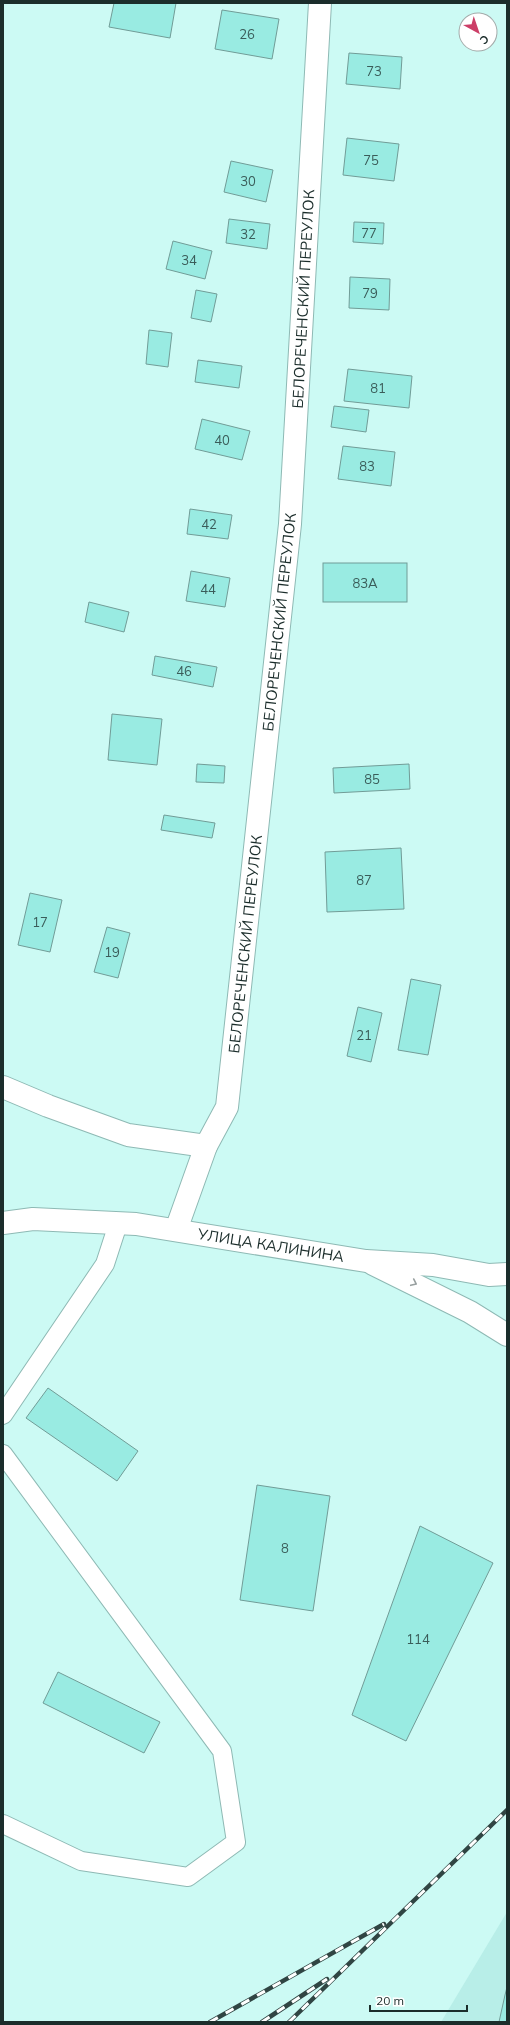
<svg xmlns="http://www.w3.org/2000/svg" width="510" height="2025" viewBox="0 0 510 2025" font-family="Mulish,sans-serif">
	<rect width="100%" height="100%" fill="#ccfaf4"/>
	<path fill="#b8eee8" d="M507 1912V2022H441Z"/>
	<g fill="#99ebe2" stroke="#719c97">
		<path d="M114 3H176L170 38 109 27Z"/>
		<path d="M222 10 279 19 272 59 215 49Z"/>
		<path d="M349 53 402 57 400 89 346 84Z"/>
		<path d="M347 138 399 144 394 181 343 175Z"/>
		<path d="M231 161 273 170 266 202 224 192Z"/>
		<path d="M229 219 270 224 267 249 226 243Z"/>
		<path d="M354 222 384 223 383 244 353 242Z"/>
		<path d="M173 241 212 251 205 279 166 269Z"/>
		<path d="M350 277 390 279 389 310 349 308Z"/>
		<path d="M196 290 217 294 211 322 191 318Z"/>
		<path d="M149 330 172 333 168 367 146 364Z"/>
		<path d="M198 360 242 366 239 388 195 382Z"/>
		<path d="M348 369 412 376 409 408 344 401Z"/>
		<path d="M334 406 369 410 366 432 331 427Z"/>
		<path d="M202 419 250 431 242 460 195 449Z"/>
		<path d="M343 446 395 452 391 486 338 479Z"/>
		<path d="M190 509 232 515 228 539 187 534Z"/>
		<rect x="323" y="563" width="84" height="39"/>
		<path d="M191 571 230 578 225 607 186 601Z"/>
		<path d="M89 602 129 612 124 632 85 622Z"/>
		<path d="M155 656 217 667 213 687 152 675Z"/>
		<path d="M112 714 162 719 157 765 108 760Z"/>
		<path d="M197 764 225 766 224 783 196 782Z"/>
		<path d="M409 764 410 789 334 793 333 768Z"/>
		<path d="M164 815 215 823 212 838 161 830Z"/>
		<path d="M401 848 404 909 327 912 325 852Z"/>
		<path d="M30 893 62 900 50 952 18 945Z"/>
		<path d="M107 927 130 933 118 978 94 972Z"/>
		<path d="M411 979 441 985 428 1055 398 1050Z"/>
		<path d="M358 1007 382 1013 371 1062 347 1056Z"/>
		<path d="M48 1388 138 1451 117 1481 26 1418Z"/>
		<path d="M257 1485 330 1496 313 1611 240 1600Z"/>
		<path d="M420 1526 493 1563 406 1741 352 1715Z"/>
		<path d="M58 1672 160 1722 144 1753 43 1703Z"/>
		<path d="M507 1987V2022H499L505 1995Z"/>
	</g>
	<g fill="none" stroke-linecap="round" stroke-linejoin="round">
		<g stroke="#8eb9b4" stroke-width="20">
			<g id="lane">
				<path d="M3 1415 105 1264 118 1224"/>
				<path d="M3 1454 222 1751 236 1842 188 1877 81 1861 3 1824"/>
			</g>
		</g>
		<g stroke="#8eb9b4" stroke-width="24">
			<g id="street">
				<path d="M3 1087 48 1106 128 1135 206 1146"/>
				<path d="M176 1230 206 1146 227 1107 290 524 320 3"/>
			</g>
		</g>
		<g stroke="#8eb9b4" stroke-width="24">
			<g id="primary">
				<path d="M3 1223 33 1219 136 1224 366 1261 433 1265 489 1275 507 1274"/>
				<path d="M373 1264 470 1312 507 1335"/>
			</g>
		</g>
		<use href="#lane" stroke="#fff" stroke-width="18"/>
		<use href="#street" stroke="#fff" stroke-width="22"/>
		<use href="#primary" stroke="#fff" stroke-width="22"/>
		<g stroke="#304543" stroke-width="4.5">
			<g id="rail">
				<path d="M210 2022 384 1924"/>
				<path d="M262 2022 327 1979"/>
				<path d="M289 2022 507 1810"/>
			</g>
		</g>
		<use href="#rail" stroke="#fff" stroke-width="3" stroke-dasharray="9" stroke-linecap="butt"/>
	</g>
	<defs><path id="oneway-chevron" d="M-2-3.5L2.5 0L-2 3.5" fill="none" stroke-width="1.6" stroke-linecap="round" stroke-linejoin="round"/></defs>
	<use stroke="#98a0a0" href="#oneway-chevron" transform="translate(414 1283) rotate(25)"/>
	<g text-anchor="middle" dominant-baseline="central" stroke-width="3" stroke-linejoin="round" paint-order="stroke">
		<g font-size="13" fill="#3a5c59">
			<text x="247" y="34">26</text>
			<text x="374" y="71">73</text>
			<text x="371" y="160">75</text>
			<text x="248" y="181">30</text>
			<text x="369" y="233">77</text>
			<text x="248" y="234">32</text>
			<text x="189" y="260">34</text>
			<text x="370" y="293">79</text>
			<text x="378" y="388">81</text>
			<text x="222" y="440">40</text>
			<text x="367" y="466">83</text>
			<text x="209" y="524">42</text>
			<text x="365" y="583">83А</text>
			<text x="208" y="589">44</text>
			<text x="184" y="671">46</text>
			<text x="372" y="779">85</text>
			<text x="364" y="880">87</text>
			<text x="40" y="922">17</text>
			<text x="112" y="952">19</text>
			<text x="364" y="1035">21</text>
			<text x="285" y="1548">8</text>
			<text x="418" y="1639">114</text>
		</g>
		<g font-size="15" fill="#1b2d2b" stroke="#fff">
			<text transform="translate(303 299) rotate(-87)">БЕЛОРЕЧЕНСКИЙ ПЕРЕУЛОК</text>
			<text transform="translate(279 622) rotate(-84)">БЕЛОРЕЧЕНСКИЙ ПЕРЕУЛОК</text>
			<text transform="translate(245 944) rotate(-84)">БЕЛОРЕЧЕНСКИЙ ПЕРЕУЛОК</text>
			<text transform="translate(271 1245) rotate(9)">УЛИЦА КАЛИНИНА</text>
		</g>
	</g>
	<rect width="510" height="2025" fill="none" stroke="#1b2d2b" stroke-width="8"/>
	<g transform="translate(478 32) rotate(140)"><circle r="19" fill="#ffffff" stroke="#a4abaa"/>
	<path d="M0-3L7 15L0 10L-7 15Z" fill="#cc3e67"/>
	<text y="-6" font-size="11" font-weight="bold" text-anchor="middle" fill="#1b2d2b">С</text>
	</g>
	<path d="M370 2005v6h97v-6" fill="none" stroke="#1b2d2b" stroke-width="2"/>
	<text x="376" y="2005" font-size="12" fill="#1b2d2b" stroke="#ffffff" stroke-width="3" paint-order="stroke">20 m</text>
</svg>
